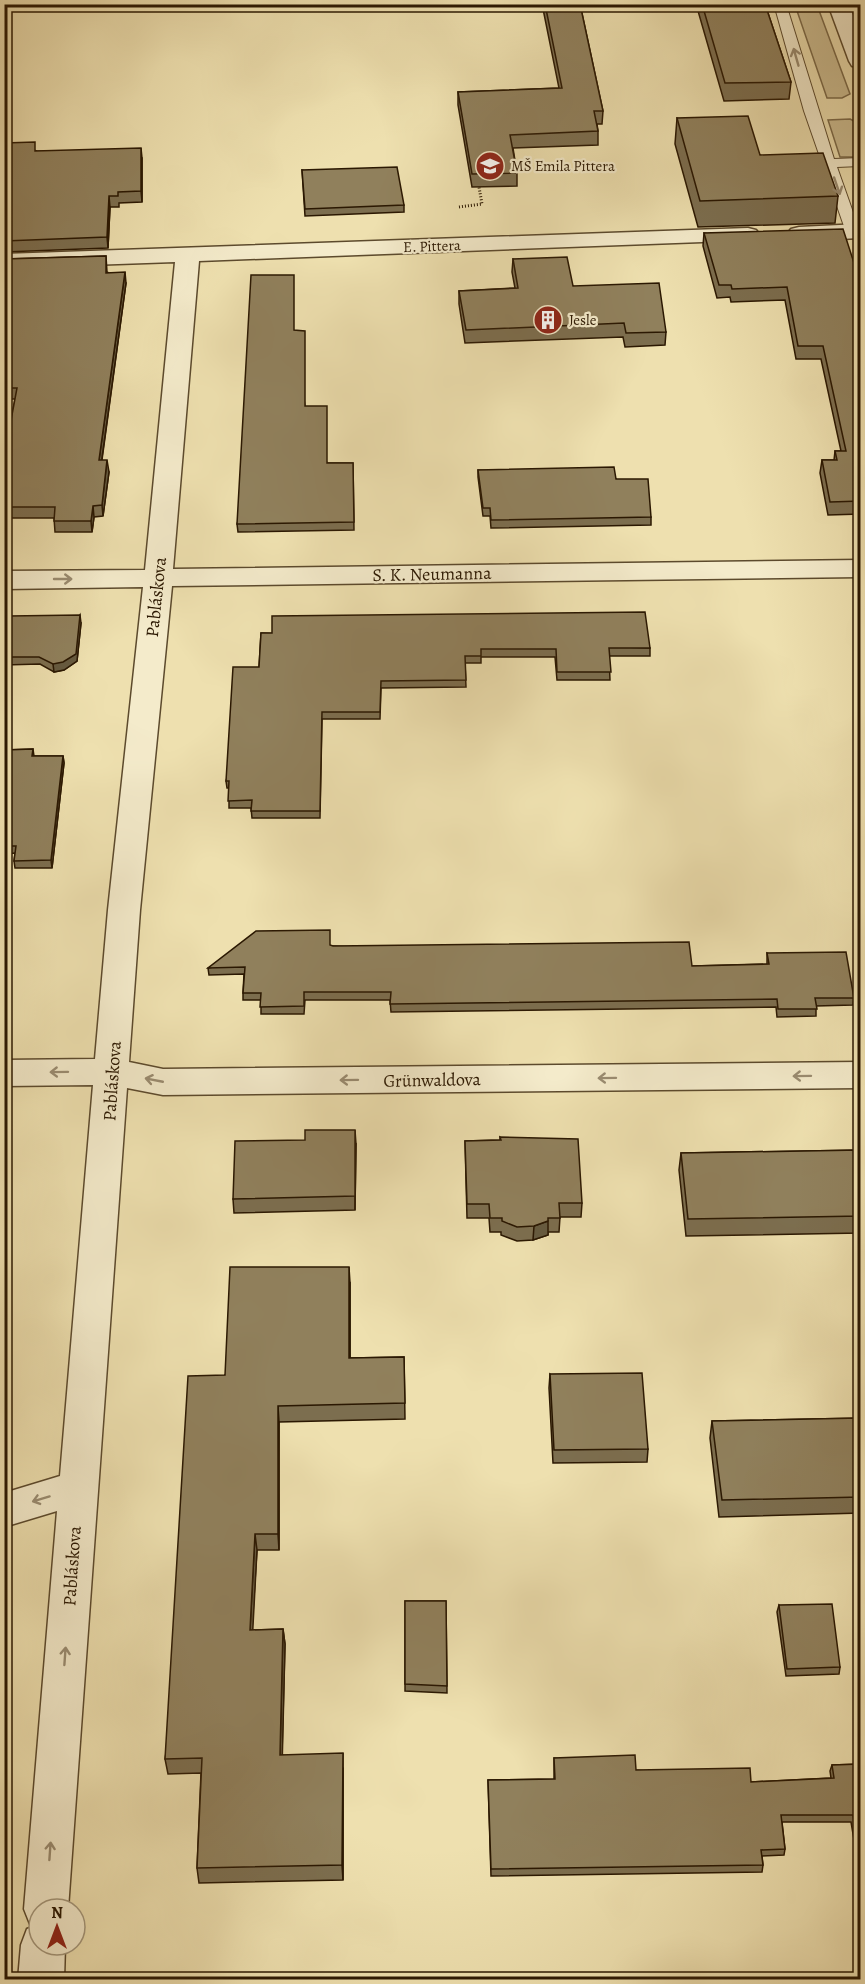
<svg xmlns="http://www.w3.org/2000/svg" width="865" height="1984" viewBox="0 0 865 1984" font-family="Alegreya,serif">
	<rect width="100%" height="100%" fill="#eee0af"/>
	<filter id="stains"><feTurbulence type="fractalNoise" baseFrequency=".00333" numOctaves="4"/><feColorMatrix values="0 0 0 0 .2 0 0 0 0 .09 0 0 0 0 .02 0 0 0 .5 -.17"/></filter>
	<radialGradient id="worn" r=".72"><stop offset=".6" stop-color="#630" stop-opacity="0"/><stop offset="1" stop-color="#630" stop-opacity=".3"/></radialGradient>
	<g fill="#cdbe92" stroke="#7c6b4a" stroke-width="1.5">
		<path d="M795 5H817L850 94 842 98H827Z"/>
		<path d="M850 119 860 124V157H840L828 120Z"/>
	</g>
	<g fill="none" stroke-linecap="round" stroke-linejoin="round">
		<g stroke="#5c4a2d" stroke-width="2">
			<path id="service" d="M774 4H786L834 159 860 158V166L837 167 860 232 858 235H848L846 232 804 111Z"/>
		</g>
		<g stroke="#5c4a2d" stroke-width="3">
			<g id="minor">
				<path d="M828 4H849L860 35V67L852 66 849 61Z"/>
				<path d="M860 224V238L799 241 791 239 787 234 791 229 799 227Z"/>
				<path d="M748 228 756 230 760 235 756 240 199 261 173 569 860 560V577L172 586 140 910 129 1062 163 1069 860 1062V1088L163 1095 127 1088 68 1909H39V1945H65L64 1980H18L21 1945 27 1929 35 1926 30 1924 24 1909 57 1511 4 1527V1493L60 1476 93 1085 4 1086V1060L95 1059 108 910 143 587 4 589V571L145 570 175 262 4 268V254Z"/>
			</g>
		</g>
		<g stroke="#2b1802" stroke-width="3" stroke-dasharray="1 2" stroke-linecap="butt">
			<path d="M77 8 210 4"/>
			<path d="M459 207 482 204 479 187"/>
		</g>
		<use href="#service" fill="#f4ebcb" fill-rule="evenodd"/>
		<use href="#minor" fill="#f4ebcb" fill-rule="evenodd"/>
	</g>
	<g fill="#7c6e4f" stroke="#2b1802" stroke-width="1.5">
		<path d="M542 4H580L603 111 602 124H597L598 131V145L513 148 517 173V186L472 187 458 105V92L559 88Z"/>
		<path d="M696 4H765L791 82 789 99 724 101Z"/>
		<path d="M677 118 760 155 838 196 835 223 698 227 675 144Z"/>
		<path d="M4 143 37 151 142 158V202L119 203V207H110L108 248 4 252Z"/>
		<path d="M302 170 404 205V212L305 216Z"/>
		<path d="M704 233 855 266 861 270V514L828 515 820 473 822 460H834L835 451H841L821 359H796L785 300 731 302 730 297 717 298 703 246Z"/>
		<path d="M106 256 107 272 126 283 102 460 109 472 103 516 94 517 92 532H55L54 518H4V458L15 399H4V259Z"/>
		<path d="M513 259 573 286 666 332 665 345 625 347 623 337 465 343 459 304V291L515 288 512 272Z"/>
		<path d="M294 330 305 406 327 463H353L354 530 238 532 237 524Z"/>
		<path d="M478 470 616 479 651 517V525L491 528 490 516H483L478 477Z"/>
		<path d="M81 623 77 661 64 670 54 672 40 664 4 665V645Z"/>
		<path d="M261 633 650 648V656H609L610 680H557L555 657H481V663H465L466 687 381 688 380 719H322L320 818H252L251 808H229V788H227L226 781 259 667Z"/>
		<path d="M33 749 34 756H63L64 763 52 868H15L14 861 15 853 4 854V750Z"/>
		<path d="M333 946 692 966 767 964V953L854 998 853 1005 816 1006V1016L777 1017 776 1007 391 1012 390 1000H305L304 1014H261V1000H243V993L244 974 209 975 208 968Z"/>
		<path d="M500 1137 582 1203 581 1217H560L559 1232H548V1235L533 1240 517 1241 501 1235V1232H490L489 1218H467L465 1141 500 1140Z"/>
		<path d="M356 1144 355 1210 234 1213 233 1199Z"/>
		<path d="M861 1150V1233L686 1236 679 1170 681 1153Z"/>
		<path d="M350 1283V1358L404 1357 405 1419 279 1422V1550H257L252 1630 283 1629 285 1644 282 1755 343 1768V1880L199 1883 197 1868 201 1773 168 1774 165 1759 225 1375Z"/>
		<path d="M550 1374 648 1449 647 1462 553 1463 549 1388Z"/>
		<path d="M861 1418V1513L719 1517 710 1438 712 1421Z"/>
		<path d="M405 1601H446L447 1693 405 1691Z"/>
		<path d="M779 1605 840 1667 839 1674 786 1676 777 1612Z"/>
		<path d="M554 1758 636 1770 751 1782 831 1778 830 1771 832 1765 861 1764V1869H859L851 1822H782L785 1849 784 1855 762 1856 763 1865 762 1872 491 1876 488 1780 554 1779Z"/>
	</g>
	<g fill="#655a40" stroke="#2b1802" stroke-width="1.5">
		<path d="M4 4H10L4 9Z"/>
		<path d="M141 148 142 158V202L141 191Z"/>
		<path d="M109 196 110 207 108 248 107 237Z"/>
		<path d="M125 272 126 283 100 472 99 460Z"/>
		<path d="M107 460 109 472 103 516 102 505Z"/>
		<path d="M93 506 94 517 92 532 91 521Z"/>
		<path d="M80 615 81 623 77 661 64 670 54 672 53 664Z"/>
		<path d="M63 756 64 763 52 868 51 860Z"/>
		<path d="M355 1130 356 1144 355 1210Z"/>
		<path d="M548 1221V1235L533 1240 534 1226Z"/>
		<path d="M349 1267 350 1283V1375L349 1358Z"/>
		<path d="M278 1406 279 1422V1550L278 1534Z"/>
		<path d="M255 1534 257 1550 252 1645 250 1630Z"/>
		<path d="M283 1629 285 1644 282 1770 280 1755Z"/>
		<path d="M343 1753V1880L342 1865Z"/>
	</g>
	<g fill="#90805c" stroke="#2b1802" stroke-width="1.5">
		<path d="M545 4H580L603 111H594L598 131 510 135 517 173 472 174 458 92 562 88Z"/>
		<path d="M702 4H765L791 82 725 83Z"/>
		<path d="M748 116 760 155 823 153 838 196 700 201 677 118Z"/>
		<path d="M35 142V151L141 148V191L118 192V196H109L107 237 4 241V143Z"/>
		<path d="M397 167 404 205 305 209 302 170Z"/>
		<path d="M843 229 855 266H859L861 270V501L830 502 822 460H837L835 451H846L823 346H798L787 287 732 289 731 285H719L704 233Z"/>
		<path d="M106 256V273L125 272 99 460H107L102 505 93 506 91 521H54L55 507H4V458L17 388H4V259Z"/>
		<path d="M567 257 573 286 659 283 666 332 626 333 624 323 466 330 459 291 518 288 513 259Z"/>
		<path d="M251 275H294V330L305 331V406H327V463H353L354 522 237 524Z"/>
		<path d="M614 467 616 479H648L651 517 491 520 490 508H483L478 470Z"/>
		<path d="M645 612 650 648H609L611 672H557L556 649H481V656H465L466 680 381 681 380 712H322L320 811H251L252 800 228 801 229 781H226L233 667H259L261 633H272V616Z"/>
		<path d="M80 615 76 654 63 662 53 664 39 657H4V645L9 616Z"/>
		<path d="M33 749 32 756H63L51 860 14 861 16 846H4V750Z"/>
		<path d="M330 930V945L333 946 689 942 692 966 769 964 767 953 846 952 854 998H815L817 1009H778L777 999 390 1004 391 992H304V1006L260 1007 261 993H243L245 967 208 968 256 931Z"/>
		<path d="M305 1130H355V1196L233 1199 235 1141 305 1140Z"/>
		<path d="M500 1137 578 1139 582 1203H559L560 1218H548V1221L534 1226 517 1227 502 1221V1218H490L489 1204H467L465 1141 501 1140Z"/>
		<path d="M861 1150V1216L688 1219 681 1153Z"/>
		<path d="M230 1267H349V1358L404 1357 405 1403 278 1406V1534H255L250 1630 283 1629 280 1755 343 1753 342 1865 197 1868 202 1758 165 1759 188 1376 225 1375Z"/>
		<path d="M642 1373 648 1449 554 1450 550 1374Z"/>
		<path d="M861 1418V1497L722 1500 712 1421Z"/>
		<path d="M405 1601H446L447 1686 405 1684Z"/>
		<path d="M832 1604 840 1667 787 1669 779 1605Z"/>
		<path d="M635 1755 636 1770 750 1768 751 1782 834 1778 832 1765 861 1764V1858L853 1815H781L785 1849 761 1850 763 1865 491 1869 488 1780 555 1779 554 1758Z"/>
	</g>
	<defs><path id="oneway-shaft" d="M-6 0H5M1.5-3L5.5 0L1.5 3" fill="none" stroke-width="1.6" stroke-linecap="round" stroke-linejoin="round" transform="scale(1.5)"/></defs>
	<g stroke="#9a8c71">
		<use href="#oneway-shaft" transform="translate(796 57) rotate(-106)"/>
		<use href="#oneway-shaft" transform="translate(837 186) rotate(71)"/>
		<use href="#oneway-shaft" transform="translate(63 579)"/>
		<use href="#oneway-shaft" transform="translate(59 1072) rotate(179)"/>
		<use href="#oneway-shaft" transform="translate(802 1076) rotate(179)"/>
		<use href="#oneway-shaft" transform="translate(607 1078) rotate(179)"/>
		<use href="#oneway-shaft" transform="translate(154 1080) rotate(-169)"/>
		<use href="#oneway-shaft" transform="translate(349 1080) rotate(179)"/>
		<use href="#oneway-shaft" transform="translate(41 1499) rotate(163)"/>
		<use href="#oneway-shaft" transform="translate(65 1656) rotate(-86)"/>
		<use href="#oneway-shaft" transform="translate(50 1851) rotate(-86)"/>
	</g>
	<defs>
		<g id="school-disc" transform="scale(1.5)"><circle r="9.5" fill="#8f2418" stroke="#f4ebcb"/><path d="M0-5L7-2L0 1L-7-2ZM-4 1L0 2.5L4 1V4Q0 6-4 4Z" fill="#fff"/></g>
		<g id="building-disc" transform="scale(1.5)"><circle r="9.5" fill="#8f2418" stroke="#f4ebcb"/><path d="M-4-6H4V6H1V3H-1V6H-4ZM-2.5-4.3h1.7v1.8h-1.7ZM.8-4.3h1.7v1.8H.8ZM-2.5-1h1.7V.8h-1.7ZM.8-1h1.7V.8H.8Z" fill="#fff"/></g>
	</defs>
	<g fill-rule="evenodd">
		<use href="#school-disc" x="490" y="166"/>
		<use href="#building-disc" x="548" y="320"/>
	</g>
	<g text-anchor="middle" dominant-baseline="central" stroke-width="4.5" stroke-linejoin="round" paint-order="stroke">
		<g font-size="15" fill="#2b1802" stroke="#f4ebcb" text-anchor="start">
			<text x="511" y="166">MŠ Emila Pittera</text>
			<text x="569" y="320">Jesle</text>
		</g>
		<g font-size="15" fill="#2b1802" stroke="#f4ebcb">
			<text transform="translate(432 246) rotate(-2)">E. Pittera</text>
		</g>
		<g font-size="18" fill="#2b1802" stroke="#f4ebcb">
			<text transform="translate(432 574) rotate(-1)">S. K. Neumanna</text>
			<text transform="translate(156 597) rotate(-84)">Pabláskova</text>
			<text transform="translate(432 1080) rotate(-1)">Grünwaldova</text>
			<text transform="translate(112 1081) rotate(-86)">Pabláskova</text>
			<text transform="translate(72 1566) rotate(-86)">Pabláskova</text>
		</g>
	</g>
	<rect width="865" height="1984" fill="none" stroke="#eee0af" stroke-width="24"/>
	<rect x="6" y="6" width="853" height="1972" fill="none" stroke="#2b1802" stroke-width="3"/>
	<rect x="12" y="12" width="841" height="1960" fill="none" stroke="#2b1802" stroke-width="1.5"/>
	<g transform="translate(57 1927)"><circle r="28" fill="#f4ebcb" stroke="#a4977b" stroke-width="1.5"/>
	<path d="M0-4.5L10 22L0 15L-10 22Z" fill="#8f2418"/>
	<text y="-9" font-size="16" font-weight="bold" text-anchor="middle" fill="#2b1802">N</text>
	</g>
	<rect width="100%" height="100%" filter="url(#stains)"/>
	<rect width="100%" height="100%" fill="url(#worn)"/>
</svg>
